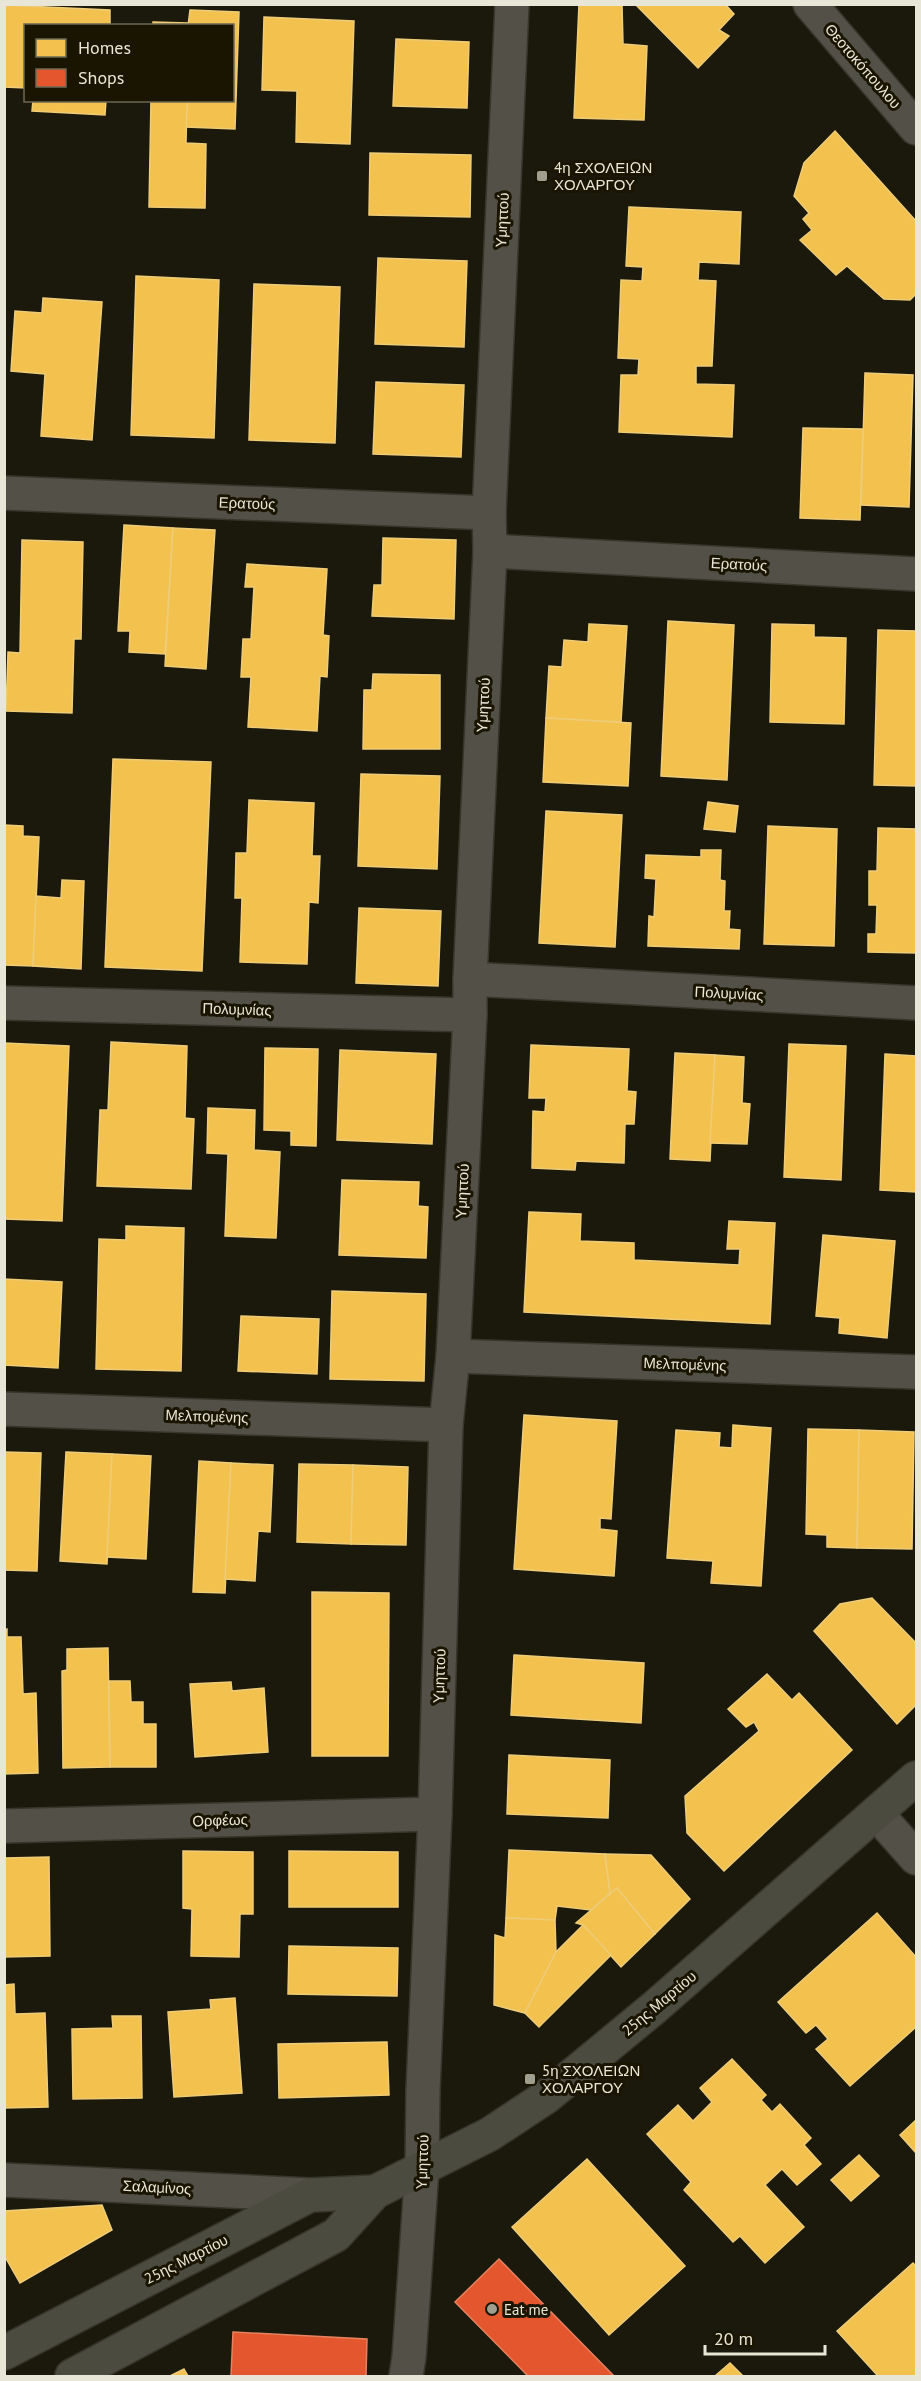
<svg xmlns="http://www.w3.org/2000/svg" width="921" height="2381" viewBox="0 0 921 2381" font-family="'PT Sans',sans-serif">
	<rect width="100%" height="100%" fill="#1b190b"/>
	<g fill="#f2c14e" stroke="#efcc77" stroke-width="1.5">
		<path d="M579 4H622L623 44 647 46 644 120 574 118Z"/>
		<path d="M635 4H725L734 14 719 30 729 36 698 68Z"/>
		<path d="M4 5 110 10V26H26V88L4 87Z"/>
		<path d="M190 10 239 12 235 129 186 127 187 100H232V26H188Z"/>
		<path d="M264 17 354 21 350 144 296 142 297 91 262 90Z"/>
		<path d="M153 22 188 23V26H153Z"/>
		<path d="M396 39 469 42 467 108 393 106Z"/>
		<path d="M33 100H106L105 115 32 111Z"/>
		<path d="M151 100H187L186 143 206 144 205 208 149 207Z"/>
		<path d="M835 131 916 221V294L910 300 884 299 847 266 836 275 800 240 812 230 803 219 809 213 794 196 804 163Z"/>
		<path d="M370 153 471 155 470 217 369 215Z"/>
		<path d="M629 207 741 212 739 264 699 262 698 280 716 281 712 366H696V384L734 385 732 437 619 432 621 375H638L639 359 618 358 621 280 642 281 643 267 626 266Z"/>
		<path d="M378 258 467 261 464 347 375 344Z"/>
		<path d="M136 276 219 280 214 438 131 435Z"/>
		<path d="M254 284 340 287 335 443 249 440Z"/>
		<path d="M43 298 102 302 92 440 41 436 45 374 11 371 15 311 42 313Z"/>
		<path d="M865 373 913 375 909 507 861 505Z"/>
		<path d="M376 382 464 385 461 457 373 454Z"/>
		<path d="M803 428 863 429 860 520 800 518Z"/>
		<path d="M124 525 173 528 165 654 129 652 130 631H118Z"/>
		<path d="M173 528 215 530 206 669 165 666Z"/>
		<path d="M383 538 456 540 454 619 372 616 374 585H382Z"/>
		<path d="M22 540 83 542 81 639H74L72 713 6 711 8 652 20 653Z"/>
		<path d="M247 564 327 569 323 635 329 636 327 677 320 676 317 731 248 727 251 677H241L243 639H251L254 587H245Z"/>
		<path d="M668 621 734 625 727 780 661 776Z"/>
		<path d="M589 624 627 626 621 722 546 718 549 666 562 667 564 640 588 642Z"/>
		<path d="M772 624 814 625V637L846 638 844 724 770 722Z"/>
		<path d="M878 630 916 631V786L874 785Z"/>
		<path d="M373 674 440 675V749H363L364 690H372Z"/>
		<path d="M546 718 631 723 628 786 543 782Z"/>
		<path d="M113 759 211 762 202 971 105 967Z"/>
		<path d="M361 774 440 776 437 869 358 866Z"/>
		<path d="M249 800 314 803 312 856H320L318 903 309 902 307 964 240 962 242 898H235L236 853H247Z"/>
		<path d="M708 802 738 806 735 832 704 829Z"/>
		<path d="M546 811 622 815 615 947 539 943Z"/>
		<path d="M4 825 23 826V836L39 837 33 966 4 965Z"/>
		<path d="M768 826 837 829 834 946 764 944Z"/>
		<path d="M878 828 916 829V953L868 952V934H876L877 905H869V871H877Z"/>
		<path d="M701 850H721L720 880 725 881 724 911H730L729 929 740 930 739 949 648 946 649 916 654 917 656 879 645 878 646 855 701 857Z"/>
		<path d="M62 880 84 881 81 969 33 966 36 896 61 898Z"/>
		<path d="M359 908 441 911 438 986 356 983Z"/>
		<path d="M111 1042 187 1046 185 1118 194 1119 191 1189 97 1186 100 1110H108Z"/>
		<path d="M4 1043 69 1046 62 1221 4 1219Z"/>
		<path d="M789 1044 846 1046 841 1180 784 1177Z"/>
		<path d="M531 1045 629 1049 627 1091 636 1092 634 1124H625L624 1163 576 1161 575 1170 532 1168 533 1111 545 1112 546 1098H529Z"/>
		<path d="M265 1048 318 1049 316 1146 291 1145V1131L264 1130Z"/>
		<path d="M340 1050 436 1054 432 1144 337 1140Z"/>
		<path d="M675 1053 715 1055 710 1161 670 1159Z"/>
		<path d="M885 1054 916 1056V1192L880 1190Z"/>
		<path d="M715 1055 744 1057 742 1103 750 1104 747 1144 710 1143Z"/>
		<path d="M208 1108 255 1110 254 1150 280 1152 276 1238 225 1236 228 1154 207 1153Z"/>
		<path d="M342 1180 419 1182 418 1206 428 1207 426 1258 339 1255Z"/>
		<path d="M529 1212 581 1214 580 1241 634 1243V1260L739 1265 740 1249H727L729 1221 775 1223 770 1324 524 1312Z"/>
		<path d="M126 1226 184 1228 181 1371 96 1369 99 1239 126 1240Z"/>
		<path d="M823 1235 895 1241 887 1338 839 1333 840 1318 816 1316Z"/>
		<path d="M4 1279 62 1282 58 1368 4 1365Z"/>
		<path d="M332 1291 426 1294 424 1381 330 1379Z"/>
		<path d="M241 1316 319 1319 317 1374 238 1371Z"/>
		<path d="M524 1415 617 1421 611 1519 600 1518V1529L617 1531 614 1576 514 1569Z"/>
		<path d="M733 1425 771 1428 761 1586 711 1583 713 1561 667 1558 676 1430 720 1433 719 1447 732 1448Z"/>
		<path d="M808 1429 859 1430 857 1548 827 1547V1535L806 1534Z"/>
		<path d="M859 1430 914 1432 912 1549 857 1548Z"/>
		<path d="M4 1452 41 1453 37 1571 4 1570Z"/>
		<path d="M66 1452 112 1454 107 1564 60 1561Z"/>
		<path d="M112 1454 151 1456 146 1559 107 1557Z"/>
		<path d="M199 1461 231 1463 225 1593 193 1592Z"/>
		<path d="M231 1463 273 1465 270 1532 258 1531 255 1581 225 1579Z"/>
		<path d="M299 1464 353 1465 351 1544 297 1542Z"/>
		<path d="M353 1465 408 1467 406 1545 351 1544Z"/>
		<path d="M312 1592 389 1593 388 1756H312Z"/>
		<path d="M872 1598 916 1643V1705L897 1724 814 1631 840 1604Z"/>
		<path d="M7 1629V1637H21L23 1694 36 1693 38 1773 4 1774V1630Z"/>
		<path d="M108 1648 110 1767 63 1768 62 1671 67 1670V1649Z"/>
		<path d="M514 1655 644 1663 641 1723 511 1715Z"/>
		<path d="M767 1674 792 1700 799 1693 852 1750 724 1871 687 1833 685 1796 759 1731 754 1722 746 1727 728 1709Z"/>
		<path d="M109 1681H130L131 1702H143V1724H156V1767H110Z"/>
		<path d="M231 1682 232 1691 264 1688 268 1752 195 1757 190 1684Z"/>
		<path d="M509 1755 610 1760 608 1818 507 1814Z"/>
		<path d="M509 1850 605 1854 610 1893 591 1910 557 1906 555 1920 506 1918Z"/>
		<path d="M183 1851 253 1852V1914H240L239 1957 191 1956 192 1909 183 1908Z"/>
		<path d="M289 1851 398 1852V1907H289Z"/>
		<path d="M605 1854 651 1855 690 1899 655 1934 617 1888 610 1893Z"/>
		<path d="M49 1857 50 1956 4 1957V1858Z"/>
		<path d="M617 1888 655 1934 621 1967 583 1925 576 1923Z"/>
		<path d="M877 1913 916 1957V2027L850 2086 816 2049 828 2039 816 2025 806 2033 778 2002Z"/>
		<path d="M506 1918 555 1920 556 1952 525 2013 494 2005 495 1935 505 1938Z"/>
		<path d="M583 1925 611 1955 539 2027 525 2013 556 1952Z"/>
		<path d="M289 1946 398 1948 397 1996 288 1994Z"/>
		<path d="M14 1984 15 2014 45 2013 48 2107 4 2108V1985Z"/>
		<path d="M235 1998 242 2093 174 2097 168 2012 211 2009 210 2000Z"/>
		<path d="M112 2016H141L142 2098 73 2099 72 2029 113 2028Z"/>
		<path d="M387 2042 389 2095 279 2098 278 2044Z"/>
		<path d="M732 2059 766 2095 761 2100 772 2112 780 2104 811 2138 804 2145 821 2164 797 2185 782 2169 765 2185 804 2227 765 2263 740 2236 733 2242 684 2190 691 2182 647 2134 678 2105 693 2121 712 2102 700 2088Z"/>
		<path d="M916 2120V2153L900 2135Z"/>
		<path d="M859 2155 879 2176 851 2201 831 2180Z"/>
		<path d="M587 2159 685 2266 609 2335 512 2227Z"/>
		<path d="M102 2205 112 2230 20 2283 4 2255V2211Z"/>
		<path d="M913 2263 916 2266V2376H878L837 2331Z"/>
		<path d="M730 2363 743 2376H715Z"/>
		<path d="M184 2369 188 2376H170Z"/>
	</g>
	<g fill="#e4572e" stroke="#e58260" stroke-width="1.5">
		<path d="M499 2259 614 2376H528L455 2302Z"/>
		<path d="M233 2332 367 2339 366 2376H231Z"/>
	</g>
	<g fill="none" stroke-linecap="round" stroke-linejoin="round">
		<g stroke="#38362c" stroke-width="36">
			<g id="street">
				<path d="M810 4 916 128"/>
				<path d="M4 493 489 513"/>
				<path d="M490 551 916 574"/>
				<path d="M470 979 916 1003"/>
				<path d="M4 1003 470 1015"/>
				<path d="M453 1356 916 1372"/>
				<path d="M4 1409 446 1425"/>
				<path d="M877 1814 916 1858"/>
				<path d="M4 1826 435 1814"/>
				<path d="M4 2180 310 2195"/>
				<path d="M406 2376 409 2357 422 2169 423 2090 435 1814 446 1425 453 1356 470 1015V979L490 551 489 513 512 4"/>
			</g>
		</g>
		<g stroke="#38362c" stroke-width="36">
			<g id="secondary">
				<path d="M4 2353 310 2195 375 2192"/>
				<path d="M72 2376 336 2235 375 2192 490 2134 546 2097 655 2007 916 1778"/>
			</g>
		</g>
		<use href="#street" stroke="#535147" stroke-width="33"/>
		<use href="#secondary" stroke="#4b4c3f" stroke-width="33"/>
	</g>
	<g fill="#a09e8f" stroke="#191500" stroke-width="2">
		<rect x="536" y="170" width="12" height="12" rx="3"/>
		<rect x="524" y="2073" width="12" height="12" rx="3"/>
		<circle cx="492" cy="2309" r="6"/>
	</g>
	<g text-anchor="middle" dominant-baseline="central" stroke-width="6" stroke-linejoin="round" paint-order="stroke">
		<g font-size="15" fill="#e8e6d6" stroke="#191500">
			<text transform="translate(863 66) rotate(49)">Θεοτοκόπουλου</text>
			<text transform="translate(502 220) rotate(-87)">Υμηττού</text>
			<text transform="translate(247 503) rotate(2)">Ερατούς</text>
			<text transform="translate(739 564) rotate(3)">Ερατούς</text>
			<text transform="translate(483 705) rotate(-87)">Υμηττού</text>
			<text transform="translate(729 993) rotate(3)">Πολυμνίας</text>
			<text transform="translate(237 1009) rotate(2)">Πολυμνίας</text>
			<text transform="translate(462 1191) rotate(-87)">Υμηττού</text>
			<text transform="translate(685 1364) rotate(2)">Μελπομένης</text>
			<text transform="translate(207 1416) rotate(2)">Μελπομένης</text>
			<text transform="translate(439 1676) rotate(-88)">Υμηττού</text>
			<text transform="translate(220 1820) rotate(-2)">Ορφέως</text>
			<text transform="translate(659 2003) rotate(-40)">25ης Μαρτίου</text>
			<text transform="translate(422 2162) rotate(-88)">Υμηττού</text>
			<text transform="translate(157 2187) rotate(3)">Σαλαμίνος</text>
			<text transform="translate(186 2259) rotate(-27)">25ης Μαρτίου</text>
		</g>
		<g font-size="15" fill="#e8e6d6" stroke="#191500" text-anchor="start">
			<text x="554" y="167">4η ΣΧΟΛΕΙΩΝ<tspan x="554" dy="17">ΧΟΛΑΡΓΟΥ</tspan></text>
			<text x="542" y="2070">5η ΣΧΟΛΕΙΩΝ<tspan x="542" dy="17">ΧΟΛΑΡΓΟΥ</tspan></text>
			<text x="504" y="2309">Eat me</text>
		</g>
	</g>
	<rect width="921" height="2381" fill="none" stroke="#e8e6d6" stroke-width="12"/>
	<rect x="24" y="24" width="210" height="78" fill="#191500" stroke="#6c6956" stroke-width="1.5"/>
	<rect x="36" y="39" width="30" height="18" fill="#f2c14e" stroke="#6c6956" stroke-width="1.5"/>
	<text x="78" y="54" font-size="18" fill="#e8e6d6">Homes</text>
	<rect x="36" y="69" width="30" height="18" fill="#e4572e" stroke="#6c6956" stroke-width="1.5"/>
	<text x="78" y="84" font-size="18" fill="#e8e6d6">Shops</text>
	<path d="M705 2345v9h120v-9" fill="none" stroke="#e8e6d6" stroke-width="3"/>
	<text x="714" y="2345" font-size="18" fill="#e8e6d6" stroke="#191500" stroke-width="4.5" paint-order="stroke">20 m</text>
</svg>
